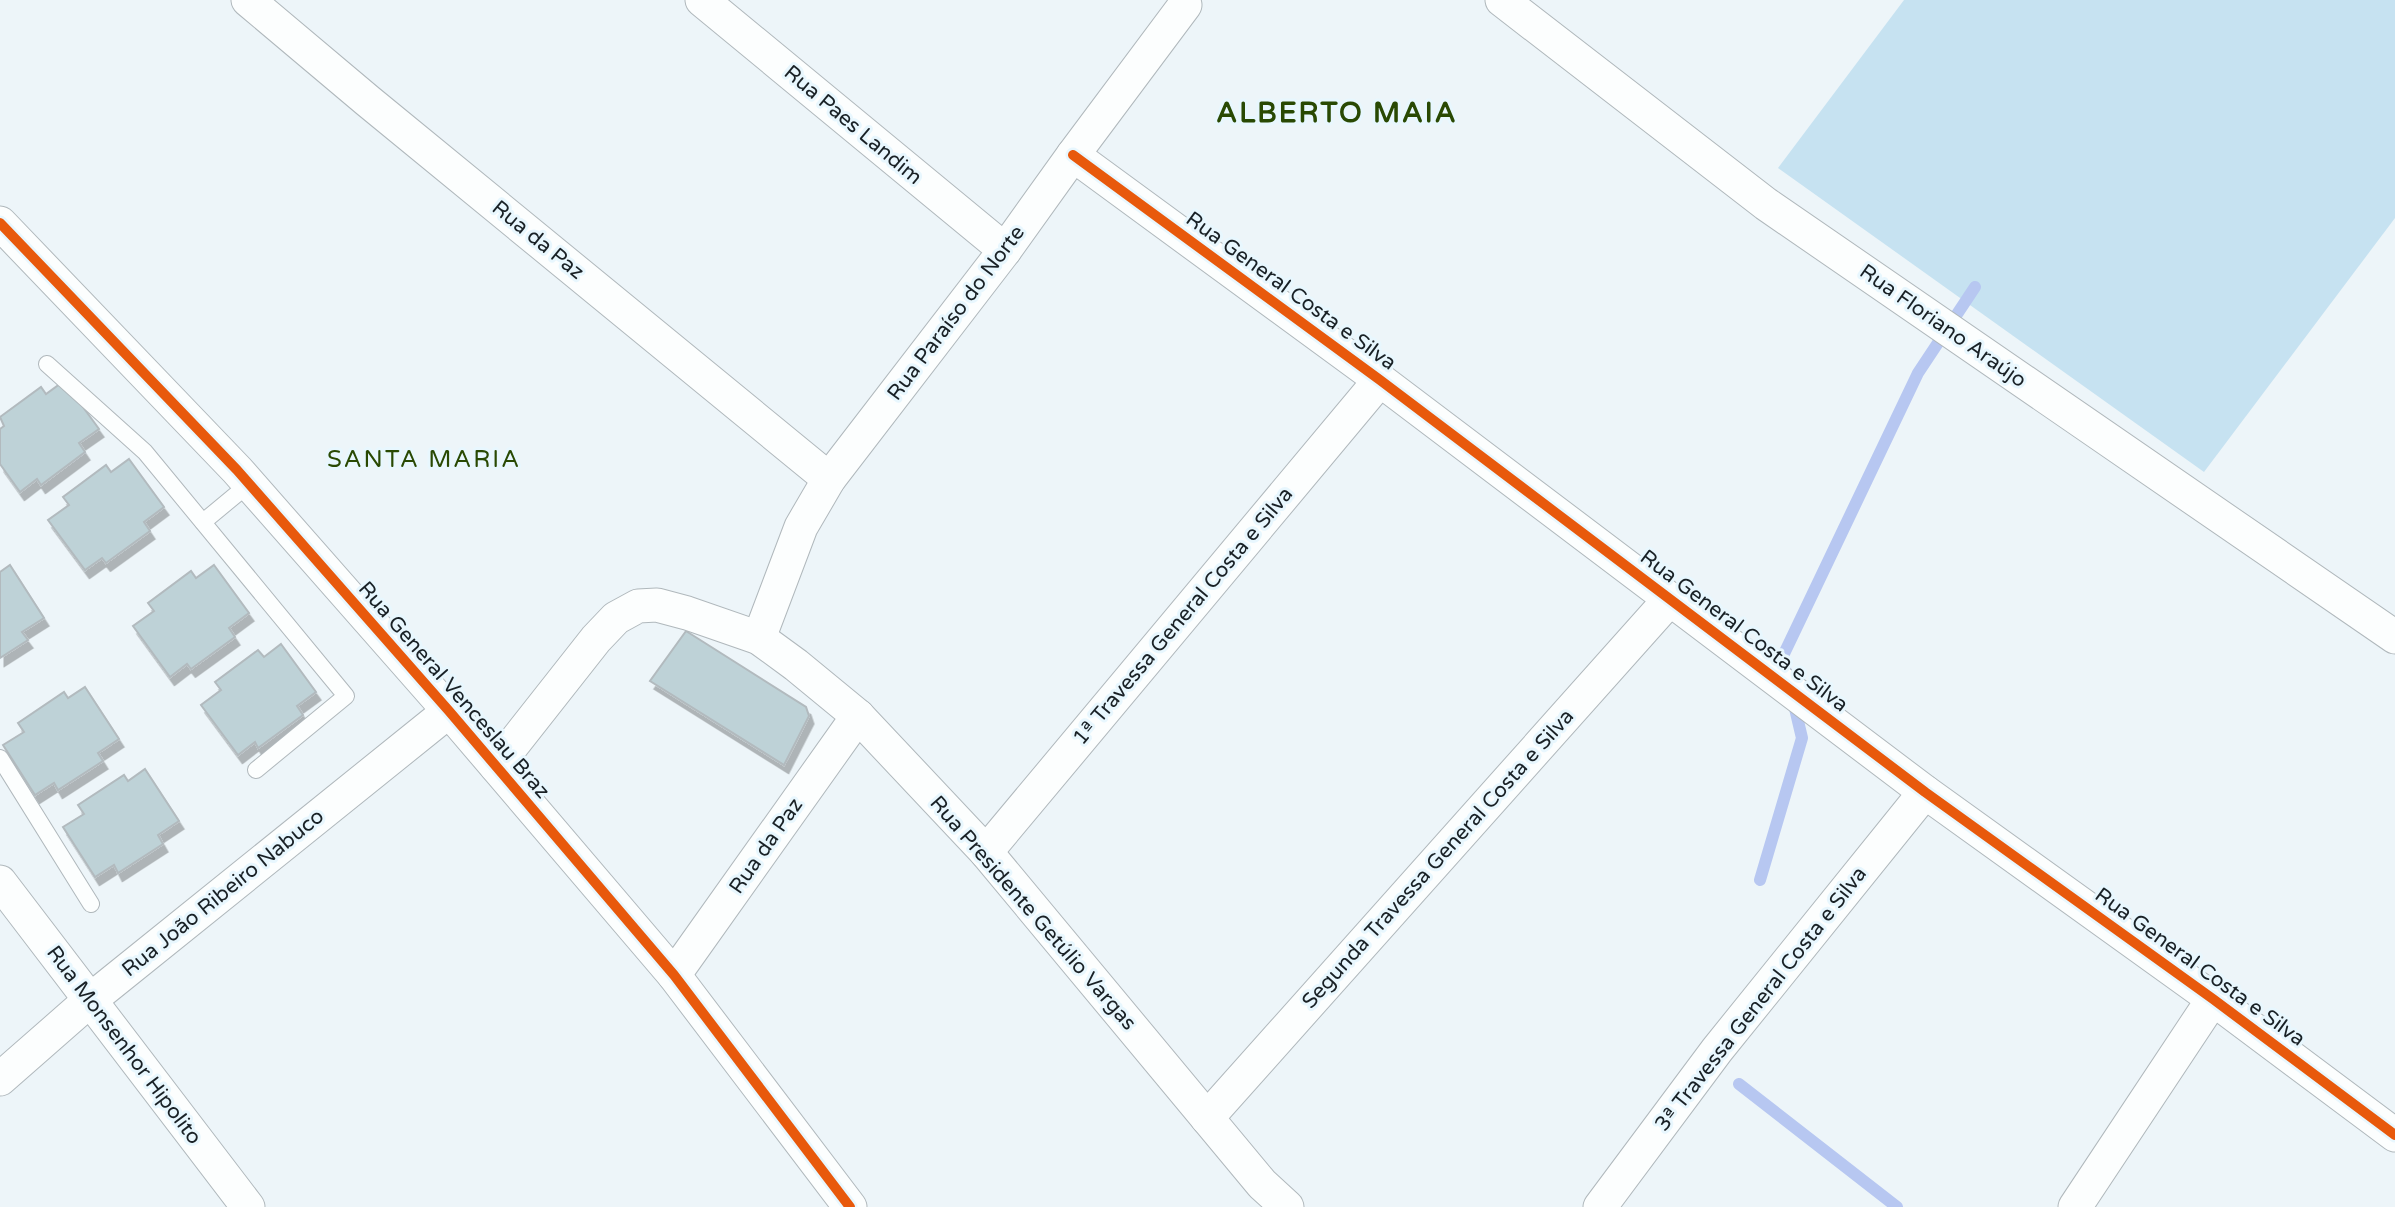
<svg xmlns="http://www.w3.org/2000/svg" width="2395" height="1207" viewBox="0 0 2395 1207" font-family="'Varela Round',sans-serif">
	<defs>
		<filter id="shadow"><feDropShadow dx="4.5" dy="8" stdDeviation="0" flood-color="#0004"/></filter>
	</defs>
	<rect width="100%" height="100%" fill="#edf5f9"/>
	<path fill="#c6e2f1" d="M1904 0H2395V218L2204 472 1778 168Z"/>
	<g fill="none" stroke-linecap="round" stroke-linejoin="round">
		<g stroke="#b7c7f1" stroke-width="12">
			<path d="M1788 679 1782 658 1918 373 1975 287"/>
			<path d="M1760 880 1802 738 1793 700"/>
			<path d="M1739 1084 1897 1207"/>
		</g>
	</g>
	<g fill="#bed2d7" stroke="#b2babe" stroke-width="2" filter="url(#shadow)">
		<path d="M64 381 99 429 79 443 85 452 41 485 37 479 20 492 0 464V429L4 426 0 417 41 387 46 394Z"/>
		<path d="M129 459 164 507 144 522 150 531 106 563 102 558 85 570 48 520 69 505 63 497 106 465 111 472Z"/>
		<path d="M10 565 44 618 22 632 28 640 0 658V572Z"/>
		<path d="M214 565 249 613 229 628 235 637 191 669 187 664 170 677 133 626 154 611 148 603 191 571 196 578Z"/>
		<path d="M686 631 806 707 809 716 784 765 650 681Z"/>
		<path d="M281 644 316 692 297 706 303 715 258 748 255 742 238 755 201 705 221 690 215 682 258 650 264 657Z"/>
		<path d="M85 687 119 739 98 753 103 761 58 790 54 783 35 795 3 745 24 732 18 723 64 692 68 698Z"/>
		<path d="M145 769 179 821 158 835 163 844 118 873 114 865 95 877 63 827 84 814 78 805 124 775 128 781Z"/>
	</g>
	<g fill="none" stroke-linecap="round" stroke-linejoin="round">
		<g stroke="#b0b8bc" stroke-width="18">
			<g id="lane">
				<path d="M47 364 145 452 346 696 256 770"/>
				<path d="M203 522 249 484"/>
				<path d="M0 758 91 904"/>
			</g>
		</g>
		<g stroke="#b0b8bc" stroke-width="35">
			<g id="street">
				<path d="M248 0 368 101 829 479"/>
				<path d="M702 0 1005 250"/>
				<path d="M1502 0 1766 204 2395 637"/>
				<path d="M1073 155 1380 380 1925 792 2213 999 2395 1135"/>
				<path d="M0 223 237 470 449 711 674 975 850 1207"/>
				<path d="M759 638 801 527 829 479 1005 250 1073 155 1185 5"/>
				<path d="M496 766 596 639 616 618 638 606 657 605 687 613 759 638 796 665 858 716 986 852 1262 1184 1287 1207"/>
				<path d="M986 852 1380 380"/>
				<path d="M0 882 248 1207"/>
				<path d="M674 975 858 716"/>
				<path d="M0 1079 89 1001 449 711"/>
				<path d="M1207 1118 1670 599"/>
				<path d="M1600 1207 1717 1050 1925 792"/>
				<path d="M2075 1207 2213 999"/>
			</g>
		</g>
		<use href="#lane" stroke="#fcfefe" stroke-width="16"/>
		<use href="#street" stroke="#fcfefe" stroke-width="33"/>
		<g stroke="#e8f7fe" stroke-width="15">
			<g id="cycleway">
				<path d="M1073 155 1380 380 1925 792 2213 999 2395 1135"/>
				<path d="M0 223 237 470 449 711 674 975 850 1207"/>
			</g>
		</g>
		<use href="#cycleway" stroke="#e8590c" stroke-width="10"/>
	</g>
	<g text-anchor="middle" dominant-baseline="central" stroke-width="6" stroke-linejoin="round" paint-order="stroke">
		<g font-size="21" fill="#192126" stroke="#e8f7fe">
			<text transform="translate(853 125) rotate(40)">Rua Paes Landim</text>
			<text transform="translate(538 240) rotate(39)">Rua da Paz</text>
			<text transform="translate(1291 291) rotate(36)">Rua General Costa e Silva</text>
			<text transform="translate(956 313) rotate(-53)">Rua Paraíso do Norte</text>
			<text transform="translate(1943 326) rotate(35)">Rua Floriano Araújo</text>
			<text transform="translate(1183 616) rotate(-50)">1ª Travessa General Costa e Silva</text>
			<text transform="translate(1744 631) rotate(37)">Rua General Costa e Silva</text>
			<text transform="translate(454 690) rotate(49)">Rua General Venceslau Braz</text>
			<text transform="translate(766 846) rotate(-55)">Rua da Paz</text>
			<text transform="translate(1438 859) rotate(-48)">Segunda Travessa General Costa e Silva</text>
			<text transform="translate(223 893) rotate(-39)">Rua João Ribeiro Nabuco</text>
			<text transform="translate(1033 913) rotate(49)">Rua Presidente Getúlio Vargas</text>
			<text transform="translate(2200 967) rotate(36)">Rua General Costa e Silva</text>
			<text transform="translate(1761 999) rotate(-52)">3ª Travessa General Costa e Silva</text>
			<text transform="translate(124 1045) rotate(53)">Rua Monsenhor Hipolito</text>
		</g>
		<g font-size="24" letter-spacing="2" fill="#294903" stroke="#e8f7fe">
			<text x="424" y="459">SANTA MARIA</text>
		</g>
		<g font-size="28" font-weight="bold" letter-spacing="2" fill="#294903" stroke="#e8f7fe">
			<text x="1337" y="113">ALBERTO MAIA</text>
		</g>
	</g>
</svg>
